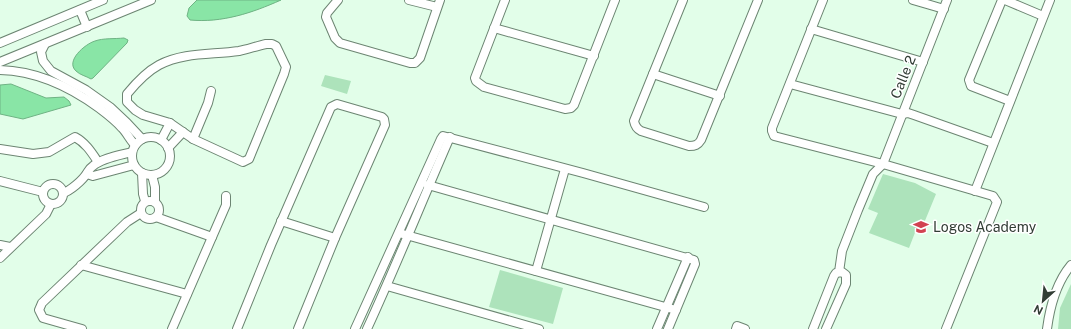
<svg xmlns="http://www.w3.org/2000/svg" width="1071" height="329" viewBox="0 0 1071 329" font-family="'Public Sans',sans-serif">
	<rect width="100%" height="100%" fill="#e2fee9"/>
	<g fill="#ade3bb">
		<path d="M325 75 351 81 347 94 321 86Z"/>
		<path d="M883 174 915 183 936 194 922 228 916 230 909 248 869 233 878 213 868 209Z"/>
		<path d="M500 270 563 288 553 324 489 307Z"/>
		<path d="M1071 284V329H1058L1060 308Z"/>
	</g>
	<g fill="#89e5a6" stroke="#6fb384">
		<path d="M197 0H281C252 13 222 23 190 20L187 16 189 8Z"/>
		<path d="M124 38 128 40 127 43 93 78 91 79C86 76 80 75 76 71 65 61 85 44 95 41 103 38 115 39 124 38Z"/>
		<path d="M11 84 46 98 64 97 69 101 71 105 23 119 0 114V85Z"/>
	</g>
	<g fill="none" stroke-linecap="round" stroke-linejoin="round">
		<g stroke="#6c8572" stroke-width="10">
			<g id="minor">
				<path d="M338 0 327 13 326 17 335 38 340 43 410 63H415L420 58 440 0"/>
				<path d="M409 0 437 7"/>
				<path d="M505 0 475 78 476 81 484 87 565 109 571 108 574 105 615 0"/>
				<path d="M683 0 634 121C635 126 637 129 641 131L689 146C695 146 698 145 701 140L758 0"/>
				<path d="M823 0 772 128V131L774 136 883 164 993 196 997 202 946 329"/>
				<path d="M913 0 944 9"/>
				<path d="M1002 0 969 80 971 86 1010 101"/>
				<path d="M1005 0 1043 16"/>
				<path d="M80 10 87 27"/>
				<path d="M494 28 594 56"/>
				<path d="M811 29 923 62"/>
				<path d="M0 43 103 0"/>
				<path d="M45 44 41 52 43 61 51 71 86 90 110 107 127 123 142 139"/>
				<path d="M266 44H272L276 46 286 67 284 74 249 159 243 162 193 139 170 123 143 115 135 110 127 102V94C136 83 146 72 159 65 184 52 212 55 239 51 248 49 257 46 266 44Z"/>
				<path d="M0 62 151 0"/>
				<path d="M0 70C37 71 69 86 99 108 107 114 115 120 122 128 127 133 130 140 135 145"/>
				<path d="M653 74 720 96"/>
				<path d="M790 84 902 114 908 113 914 115 993 143"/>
				<circle cx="151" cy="156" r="19"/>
				<path d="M193 139 208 103 211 91"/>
				<path d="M161 140 170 123"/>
				<path d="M168 148 183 132"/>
				<path d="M0 149 33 154 49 152 75 137C86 143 92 153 98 162"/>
				<path d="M142 173 143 194 145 201"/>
				<path d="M87 174 93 176 134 165"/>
				<path d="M152 175 155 187V202"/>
				<path d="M0 181 43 192"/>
				<circle cx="53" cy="194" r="10"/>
				<path d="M428 185 694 260 695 264 668 329"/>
				<path d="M975 191 1050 0"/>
				<path d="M63 193C70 191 83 180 87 173 89 170 90 168 93 166 102 158 121 155 132 152"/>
				<circle cx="150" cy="210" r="9"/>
				<path d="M156 217 212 237"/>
				<path d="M281 221 335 238"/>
				<path d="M399 233 676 310"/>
				<path d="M0 245 10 247"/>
				<path d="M0 258 46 214 51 204"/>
				<path d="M81 265 187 294"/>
				<path d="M536 271 565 169"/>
				<path d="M839 272 842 251 858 210 873 174 883 164 947 0"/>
				<path d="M387 286 539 329"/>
				<path d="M82 329 43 318 39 310 42 303 127 222 141 213"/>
				<path d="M172 329 226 205V196"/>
				<path d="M237 329 271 245 331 107 337 104 382 117 384 119 385 125 335 238 298 329"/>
				<path d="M355 329 441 139 443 136 583 173 704 207"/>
				<path d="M367 329C396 266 422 201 450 137"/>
				<path d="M657 329 688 257"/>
				<path d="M736 329 737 326 745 329"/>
				<path d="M813 329 834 276 836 273 842 272 846 275V284L826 329"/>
				<path d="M1047 329C1050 306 1056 283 1071 265"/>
			</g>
		</g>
		<use href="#minor" stroke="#fff" stroke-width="8"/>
	</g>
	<defs>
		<g id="university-bare" transform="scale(1.2)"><path d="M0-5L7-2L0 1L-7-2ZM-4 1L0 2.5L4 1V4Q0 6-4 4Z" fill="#d24251" stroke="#fff" stroke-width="2.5" paint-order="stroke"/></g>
	</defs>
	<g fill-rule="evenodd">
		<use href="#university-bare" x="921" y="227"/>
	</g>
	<g text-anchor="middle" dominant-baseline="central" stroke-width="3" stroke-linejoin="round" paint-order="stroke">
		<g font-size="14" fill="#323d35" stroke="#fff">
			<text transform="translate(903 77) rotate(-68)">Calle 2</text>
		</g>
		<g font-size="14" fill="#323d35" stroke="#fff" text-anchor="start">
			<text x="933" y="227">Logos Academy</text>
		</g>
	</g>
	<g transform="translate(1043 301) rotate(207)" stroke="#ffffff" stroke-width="3" paint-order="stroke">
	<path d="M0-3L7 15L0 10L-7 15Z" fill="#323d35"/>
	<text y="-6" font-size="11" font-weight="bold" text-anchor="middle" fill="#323d35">N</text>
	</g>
</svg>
